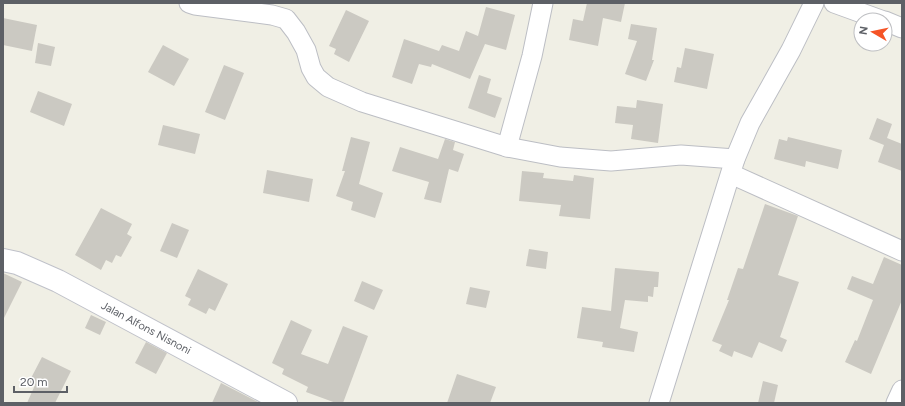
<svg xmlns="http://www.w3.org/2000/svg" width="905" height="406" viewBox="0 0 905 406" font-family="Figtree,sans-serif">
	<rect width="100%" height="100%" fill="#f0efe5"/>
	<g fill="#cbc9c2">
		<path d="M587 3H625L621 22 603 18 598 46 569 40 573 19 583 21Z"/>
		<path d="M486 7 515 15 506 50 485 44 470 79 432 64 431 67 419 64 412 84 392 77 404 39 439 51 442 45 459 51 466 31 478 36Z"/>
		<path d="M346 10 369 21 349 62 334 54 336 49 329 46Z"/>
		<path d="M3 18 37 25 32 51 3 45Z"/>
		<path d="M631 24 657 28 652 60H654L646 81 625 74 637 41 628 39Z"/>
		<path d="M38 43 55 47 51 66 35 63Z"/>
		<path d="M163 45 189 59 174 86 148 72Z"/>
		<path d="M685 48 714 54 707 89 674 82 677 67 681 68Z"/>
		<path d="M224 65 244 73 225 120 205 112Z"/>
		<path d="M479 75 491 79 487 93 502 98 495 118 468 108Z"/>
		<path d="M38 91 72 104 64 126 30 112Z"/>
		<path d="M637 100 663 104 658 143 631 139 633 125 615 123 617 106 636 108Z"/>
		<path d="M877 118 892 124 887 138 902 144V171L878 162 884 145 869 139Z"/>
		<path d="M163 125 200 134 195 154 158 145Z"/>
		<path d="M351 137 370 142 359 184 383 193 375 218 351 210 353 202 336 196 345 171H342Z"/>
		<path d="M788 137 842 150 838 169 806 161 805 167 774 159 779 139 787 141Z"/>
		<path d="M445 139 455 142 453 150 464 154 458 172 449 169 441 203 424 199 429 182 392 171 400 147 438 159Z"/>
		<path d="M267 170 313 179 309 202 263 193Z"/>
		<path d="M522 171 544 173 543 178 573 181 574 175 594 178 590 219 559 216 561 205 519 201Z"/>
		<path d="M765 204 798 216 778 275 799 282 780 337 787 340 782 352 759 342 752 358 734 351 732 357 719 351 722 345 712 341 729 300H727L738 268 743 269Z"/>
		<path d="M101 208 132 224 127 234 132 237 121 257 116 255 112 263 106 260 101 270 75 255Z"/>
		<path d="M172 223 189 230 177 258 160 251Z"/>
		<path d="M529 249 548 252 546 269 526 266Z"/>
		<path d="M884 257 902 265V300L871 374 845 362 855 340 857 341 873 300 847 289 852 276 873 284Z"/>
		<path d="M615 268 659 272 658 287H654L653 297 648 296V302L625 300 620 328 638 332 634 352 602 347 603 342 577 338 582 307 611 311Z"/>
		<path d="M198 269 228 284 215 311 209 308 206 314 188 305 191 299 185 296Z"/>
		<path d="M3 273 22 282 3 320Z"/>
		<path d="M362 281 383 290 374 310 354 301Z"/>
		<path d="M470 287 490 291 486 308 466 304Z"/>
		<path d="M91 315 106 322 100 335 85 328Z"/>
		<path d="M291 320 312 330 301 354 328 364 343 326 368 336 343 403H336L306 392 308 387 282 374 284 369 272 363Z"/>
		<path d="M146 342 167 353 156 374 135 363Z"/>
		<path d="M42 357 71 371 55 403H27L35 385 29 382Z"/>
		<path d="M457 374 496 387 490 403H447Z"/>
		<path d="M763 381 778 385 774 403H758Z"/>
		<path d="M221 383 260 403H212Z"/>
	</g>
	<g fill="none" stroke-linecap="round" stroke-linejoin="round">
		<g stroke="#bcbec4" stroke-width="21">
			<g id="street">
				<path d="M189 3 195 5 272 15 286 19 296 32 306 50 311 68 316 77 328 87 362 102 507 147 560 157 611 161 681 155 735 159"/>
				<path d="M834 3 881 20"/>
				<path d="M885 21 902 28"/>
				<path d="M507 147 532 56 543 3"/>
				<path d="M731 174 902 251"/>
				<path d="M659 403 735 159 750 123 791 50 814 3"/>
				<path d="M896 403 902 390"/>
			</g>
		</g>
		<g stroke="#bfc1c9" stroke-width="24">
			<path id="secondary" d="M3 260 17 263 58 281 286 403"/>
		</g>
		<use href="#street" stroke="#fff" stroke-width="19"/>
		<use href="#secondary" stroke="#fff" stroke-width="22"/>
	</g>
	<g text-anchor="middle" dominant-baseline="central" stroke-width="3" stroke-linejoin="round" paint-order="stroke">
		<g font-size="11" fill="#5d6066" stroke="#fff">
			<text transform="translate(146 328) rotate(28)">Jalan Alfons Nisnoni</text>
		</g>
	</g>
	<rect width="905" height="406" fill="none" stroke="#5d6066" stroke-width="8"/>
	<g transform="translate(873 32) rotate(279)"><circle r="19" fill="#ffffff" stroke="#bebfc2"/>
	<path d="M0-3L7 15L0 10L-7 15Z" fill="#f55426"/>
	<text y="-6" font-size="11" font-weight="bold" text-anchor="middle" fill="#5d6066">N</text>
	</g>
	<path d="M14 386v6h53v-6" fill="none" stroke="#5d6066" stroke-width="2"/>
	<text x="20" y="386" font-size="12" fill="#5d6066" stroke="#ffffff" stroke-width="3" paint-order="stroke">20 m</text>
</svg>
